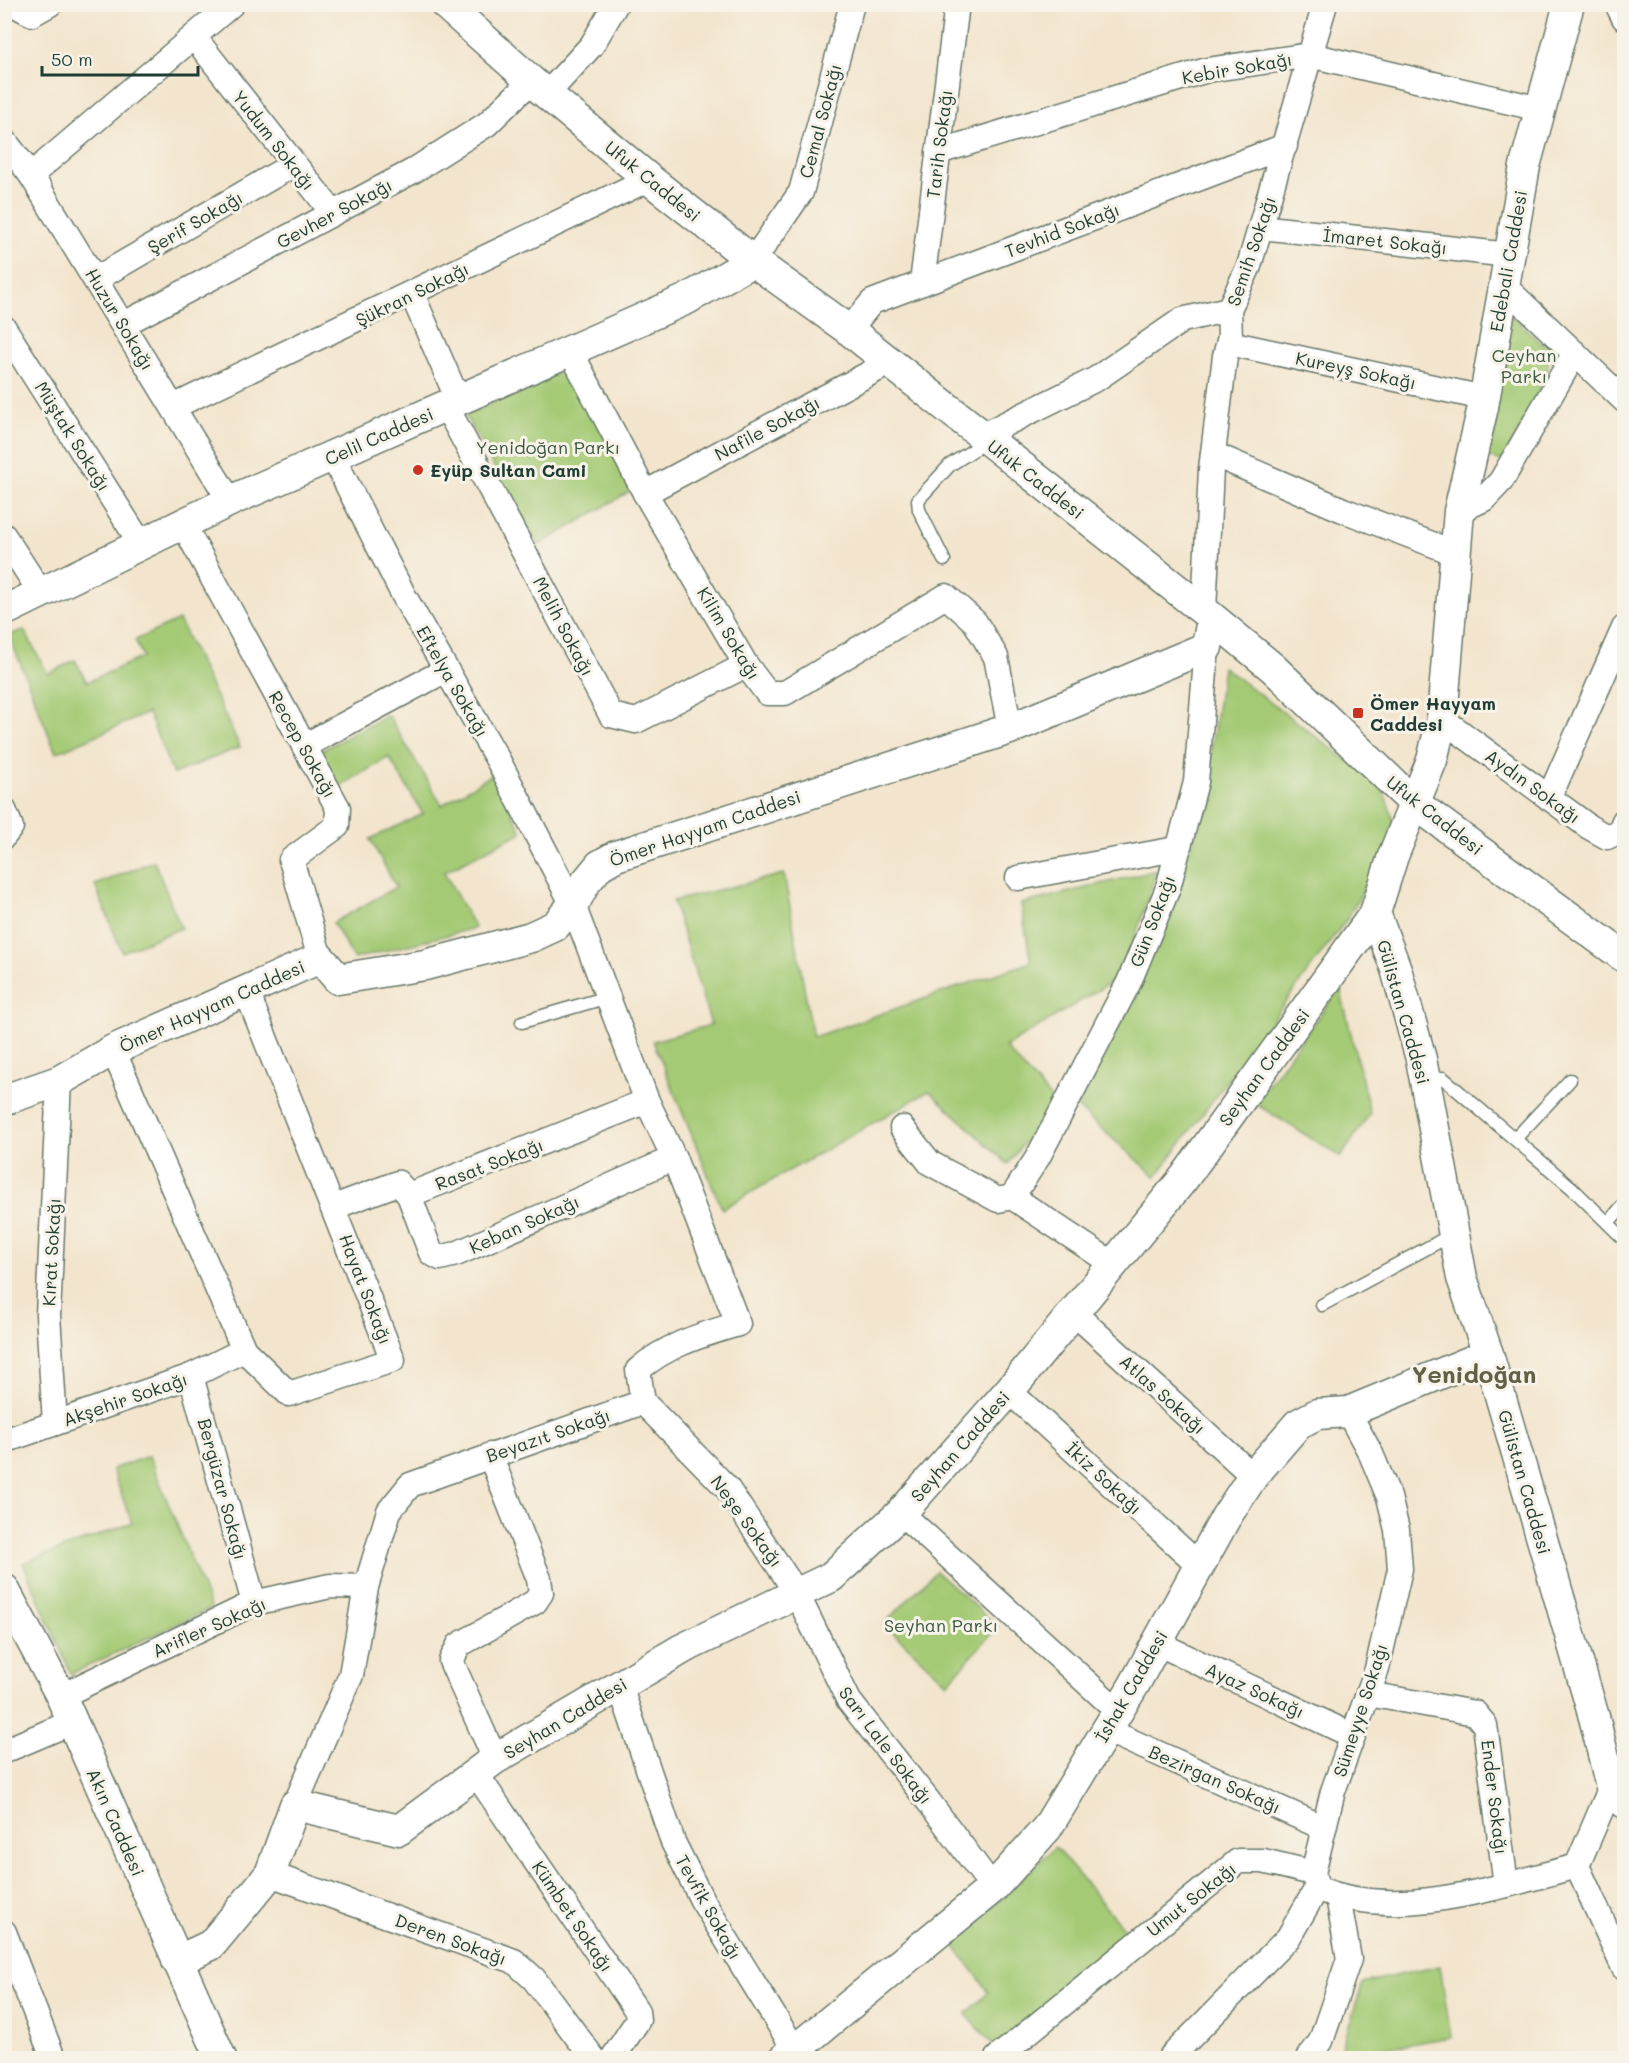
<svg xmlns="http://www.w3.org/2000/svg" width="1629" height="2063" viewBox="0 0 1629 2063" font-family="Mali,sans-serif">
	<rect width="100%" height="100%" fill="#f7f3e8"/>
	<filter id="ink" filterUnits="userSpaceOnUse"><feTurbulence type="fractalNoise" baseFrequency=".0167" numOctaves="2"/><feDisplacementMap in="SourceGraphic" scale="12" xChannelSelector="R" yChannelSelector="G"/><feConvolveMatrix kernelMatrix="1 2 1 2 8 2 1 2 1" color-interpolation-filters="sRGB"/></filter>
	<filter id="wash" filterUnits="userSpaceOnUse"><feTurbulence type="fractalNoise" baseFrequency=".008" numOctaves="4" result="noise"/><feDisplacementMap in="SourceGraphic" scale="24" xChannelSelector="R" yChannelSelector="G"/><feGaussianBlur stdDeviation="1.35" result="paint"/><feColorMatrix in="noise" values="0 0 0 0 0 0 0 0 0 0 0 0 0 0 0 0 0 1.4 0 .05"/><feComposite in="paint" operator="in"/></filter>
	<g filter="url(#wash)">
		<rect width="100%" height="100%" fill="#f3e5cd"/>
		<g fill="#a4ca74" stroke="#628454" stroke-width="1.5">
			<path d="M1507 312 1548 349V373L1503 461 1485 456Z"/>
			<path d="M571 367 632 490 538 546 465 415Z"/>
			<path d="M179 620 240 747 173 774 148 713 56 753 9 635 24 630 48 674 75 660 87 682 143 657 135 640Z"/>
			<path d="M1223 667 1382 786 1397 831 1347 919 1156 1177 1078 1108 1201 821Z"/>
			<path d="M388 715 442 805 493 774 522 832 444 872 475 928 354 959 333 923 396 887 370 839 423 814 389 757 339 787 320 751Z"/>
			<path d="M154 861 181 928 122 952 95 885Z"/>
			<path d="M1157 870 1123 975 1005 1047 1054 1102 1008 1164 929 1091 722 1209 653 1041 711 1025 673 901 784 874 813 1037 1031 962 1021 904Z"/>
			<path d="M1340 988 1370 1113 1341 1157 1254 1103Z"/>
			<path d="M149 1456 211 1608 71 1674 23 1563 132 1523 112 1469Z"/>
			<path d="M936 1571 998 1627 947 1683 884 1624Z"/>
			<path d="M1055 1847 1131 1937 995 2047 966 2014 989 1992 953 1944Z"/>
			<path d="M1440 1966 1451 2037 1339 2056 1363 1983Z"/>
		</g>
	</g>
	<g filter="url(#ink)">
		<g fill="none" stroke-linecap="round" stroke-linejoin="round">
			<g stroke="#69786a" stroke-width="15">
				<g id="service">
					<path d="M944 560 919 510 918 500 950 465 987 441"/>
					<path d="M522 1022 608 997"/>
					<path d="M1443 1078 1572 1188 1624 1239"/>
					<path d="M1515 1139 1570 1080"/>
					<path d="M1608 1223 1624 1204"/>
					<path d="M1322 1305 1453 1234"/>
				</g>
			</g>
			<g stroke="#69786a" stroke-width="27">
				<g id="minor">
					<path d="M13 4 32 14 50 4"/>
					<path d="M1617 4 1624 18"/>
					<path d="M194 37 333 213"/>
					<path d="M547 94 592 45 616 4"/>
					<path d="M4 140 31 175 230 501"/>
					<path d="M938 152 1207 70 1310 55 1540 109"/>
					<path d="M31 175 232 4"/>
					<path d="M1261 227 1509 255"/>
					<path d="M753 261 801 192 852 4"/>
					<path d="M96 279 294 164"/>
					<path d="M922 283 957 4"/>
					<path d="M1504 286 1624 400"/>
					<path d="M412 294 458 400"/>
					<path d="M124 324 413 171 487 124 531 81"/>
					<path d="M4 328 141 544"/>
					<path d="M849 330 872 302 1285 146"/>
					<path d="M1229 343 1484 398"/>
					<path d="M571 352 645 493 746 665 767 693H785L946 596 975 622 996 657 1010 729"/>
					<path d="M175 406 649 179"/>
					<path d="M446 406 611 715 636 721 746 665"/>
					<path d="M981 436 1096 379 1182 320 1229 309"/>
					<path d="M1213 454 1343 510 1455 553"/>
					<path d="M645 493 889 363"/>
					<path d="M1459 511 1484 499 1501 481 1575 353"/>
					<path d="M183 524 338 808 337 826 291 860 320 958"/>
					<path d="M4 536 41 593"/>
					<path d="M1204 611 1211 469 1225 356 1230 337 1229 309 1249 266 1325 4"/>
					<path d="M1442 719 1589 827 1607 837 1620 831 1624 821"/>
					<path d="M304 746 446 670"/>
					<path d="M1549 798 1624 628"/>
					<path d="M4 810 11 827 4 836"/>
					<path d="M1018 878 1176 849"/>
					<path d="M113 1050 244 1350 289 1394 393 1360 246 990"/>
					<path d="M902 1128 930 1163 998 1200 1012 1197 1113 1264"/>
					<path d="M409 1195 431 1253 440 1258 456 1254 674 1158"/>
					<path d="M1012 1197 1038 1157 1129 982 1168 888 1196 782 1207 647"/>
					<path d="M334 1207 398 1183 409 1195 647 1101"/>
					<path d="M1073 1312 1253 1476"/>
					<path d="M191 1376 254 1603"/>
					<path d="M1009 1391 1199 1565"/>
					<path d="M643 1402 727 1488 796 1592 849 1701 929 1802 993 1888"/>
					<path d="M55 1423 48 1315 59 1081"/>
					<path d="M4 1441 191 1376 244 1350"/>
					<path d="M490 1455 539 1579 541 1593 535 1602 459 1645 451 1661 495 1759"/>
					<path d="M901 1513 1118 1711"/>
					<path d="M1157 1643 1353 1736"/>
					<path d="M620 1686 673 1842 702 1900 795 2050"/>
					<path d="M1368 1694 1475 1713 1485 1725 1506 1885"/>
					<path d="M61 1696 254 1603 330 1586 366 1587"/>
					<path d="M1106 1730 1324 1828"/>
					<path d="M4 1751 72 1722"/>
					<path d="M477 1775 637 2011 638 2020 613 2058"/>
					<path d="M295 1805 351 1675 366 1587 389 1511 410 1485 643 1402 638 1370C668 1344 702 1335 738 1324L674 1158 647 1101 573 905 499 762 404 596 333 457"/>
					<path d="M1577 1866 1624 1968"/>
					<path d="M1313 1873 1333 1791 1377 1669 1400 1569 1397 1530 1389 1497 1371 1454 1348 1412"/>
					<path d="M270 1874 514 1961 534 1979 593 2058"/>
					<path d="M4 1932 53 2058"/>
					<path d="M997 2058 1238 1861H1263L1313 1873 1317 1888C1397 1922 1497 1887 1577 1866L1611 1787"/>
					<path d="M1170 2058 1288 1938 1317 1888"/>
					<path d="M1309 2058 1321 2041 1349 1959 1338 1897"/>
				</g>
			</g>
			<g stroke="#69786a" stroke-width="33">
				<g id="tertiary">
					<path d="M445 4 531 81 649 179 753 261 849 330 1204 611 1273 668 1414 803 1624 957"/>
					<path d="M4 611 230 501 687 299 753 261"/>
					<path d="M1375 913 1396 969 1421 1059 1462 1278 1488 1354 1594 1717 1611 1787 1624 1803"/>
					<path d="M4 1100 59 1081 113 1050 320 958 338 979 425 965 531 937 555 926 573 905 586 882 600 865 616 856 1010 729 1207 647 1212 619"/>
					<path d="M4 1589 61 1696 221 2058"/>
					<path d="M177 1961 211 1945 270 1874 295 1805 399 1830 495 1759 682 1649 831 1577 901 1513 1009 1391 1184 1178 1375 913 1393 856 1432 760 1442 719 1459 511 1483 407 1525 166 1569 4"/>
					<path d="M785 2058 993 1888 1047 1828 1134 1685 1226 1517 1253 1476 1298 1424 1317 1414 1348 1412 1488 1354"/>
				</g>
			</g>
			<use href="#service" stroke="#fff" stroke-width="12"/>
			<use href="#minor" stroke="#fff" stroke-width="24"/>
			<use href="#tertiary" stroke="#fff" stroke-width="30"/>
		</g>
	</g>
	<g fill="#c8321e" stroke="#f7f3e8" stroke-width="2">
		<circle cx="418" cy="470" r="6"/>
		<rect x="1352" y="707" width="12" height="12" rx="3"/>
	</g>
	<g text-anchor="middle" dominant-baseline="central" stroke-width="6" stroke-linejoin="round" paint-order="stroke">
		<g font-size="18" fill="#1f3d34" stroke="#f7f3e8">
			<text transform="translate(1237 68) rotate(-10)">Kebir Sokağı</text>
			<text transform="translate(820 121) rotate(-75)">Cemal Sokağı</text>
			<text transform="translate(274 140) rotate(52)">Yudum Sokağı</text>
			<text transform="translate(939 144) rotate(-83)">Tarih Sokağı</text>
			<text transform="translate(653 181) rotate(39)">Ufuk Caddesi</text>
			<text transform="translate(334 213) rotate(-28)">Gevher Sokağı</text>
			<text transform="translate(195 222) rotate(-30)">Şerif Sokağı</text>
			<text transform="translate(1062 230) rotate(-21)">Tevhid Sokağı</text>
			<text transform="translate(1385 241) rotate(6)">İmaret Sokağı</text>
			<text transform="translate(1251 251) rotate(-71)">Semih Sokağı</text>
			<text transform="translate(1508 261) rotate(-80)">Edebali Caddesi</text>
			<text transform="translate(412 294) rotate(-26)">Şükran Sokağı</text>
			<text transform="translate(120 319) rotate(59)">Huzur Sokağı</text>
			<text transform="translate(1356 370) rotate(12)">Kureyş Sokağı</text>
			<text transform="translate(767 428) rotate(-28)">Nafile Sokağı</text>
			<text transform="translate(73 436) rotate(58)">Müştak Sokağı</text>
			<text transform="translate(379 436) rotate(-24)">Celil Caddesi</text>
			<text transform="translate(1036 479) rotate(38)">Ufuk Caddesi</text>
			<text transform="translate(564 626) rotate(62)">Melih Sokağı</text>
			<text transform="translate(729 633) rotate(59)">Kilim Sokağı</text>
			<text transform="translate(453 681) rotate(60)">Eftelya Sokağı</text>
			<text transform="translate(303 744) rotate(61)">Recep Sokağı</text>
			<text transform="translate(1533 786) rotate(36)">Aydın Sokağı</text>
			<text transform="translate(1435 815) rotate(38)">Ufuk Caddesi</text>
			<text transform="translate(705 828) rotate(-19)">Ömer Hayyam Caddesi</text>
			<text transform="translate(1152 921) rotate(-69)">Gün Sokağı</text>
			<text transform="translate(212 1006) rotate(-24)">Ömer Hayyam Caddesi</text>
			<text transform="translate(1404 1012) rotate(74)">Gülistan Caddesi</text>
			<text transform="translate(1264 1067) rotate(-54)">Seyhan Caddesi</text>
			<text transform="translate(489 1164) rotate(-21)">Rasat Sokağı</text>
			<text transform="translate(524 1224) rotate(-24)">Keban Sokağı</text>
			<text transform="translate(51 1252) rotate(-87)">Kırat Sokağı</text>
			<text transform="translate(366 1289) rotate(69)">Hayat Sokağı</text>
			<text transform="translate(1163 1394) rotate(42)">Atlas Sokağı</text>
			<text transform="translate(125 1399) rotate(-19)">Akşehir Sokağı</text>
			<text transform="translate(548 1435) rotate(-19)">Beyazıt Sokağı</text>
			<text transform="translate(960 1446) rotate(-49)">Seyhan Caddesi</text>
			<text transform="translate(1104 1478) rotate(43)">İkiz Sokağı</text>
			<text transform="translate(1525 1482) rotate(74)">Gülistan Caddesi</text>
			<text transform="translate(223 1489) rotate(75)">Bergüzar Sokağı</text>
			<text transform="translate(747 1521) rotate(54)">Neşe Sokağı</text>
			<text transform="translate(209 1627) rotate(-24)">Arifler Sokağı</text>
			<text transform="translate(1131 1686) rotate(-60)">İshak Caddesi</text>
			<text transform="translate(1255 1690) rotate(25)">Ayaz Sokağı</text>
			<text transform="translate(1360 1710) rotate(-72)">Sümeyye Sokağı</text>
			<text transform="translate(565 1718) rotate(-31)">Seyhan Caddesi</text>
			<text transform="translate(886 1745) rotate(53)">Sarı Lale Sokağı</text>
			<text transform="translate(1215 1779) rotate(24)">Bezirgan Sokağı</text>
			<text transform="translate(1495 1797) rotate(83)">Ender Sokağı</text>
			<text transform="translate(116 1822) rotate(66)">Akın Caddesi</text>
			<text transform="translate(1191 1899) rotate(-38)">Umut Sokağı</text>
			<text transform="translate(709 1907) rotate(61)">Tevfik Sokağı</text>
			<text transform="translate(573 1916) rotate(56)">Kümbet Sokağı</text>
			<text transform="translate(451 1939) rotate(20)">Deren Sokağı</text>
		</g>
		<g font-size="18" fill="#3a5941" stroke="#f7f3e8">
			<text x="1524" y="355">Ceyhan<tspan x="1524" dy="21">Parkı</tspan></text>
			<text x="548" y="447">Yenidoğan Parkı</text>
			<text x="941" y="1625">Seyhan Parkı</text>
		</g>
		<g font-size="18" font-weight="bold" fill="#1f3d34" stroke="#f7f3e8" text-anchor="start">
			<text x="430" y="470">Eyüp Sultan Cami</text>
			<text x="1370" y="703">Ömer Hayyam<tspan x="1370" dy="21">Caddesi</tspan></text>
		</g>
		<g font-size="24" font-weight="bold" fill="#616146" stroke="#f7f3e8">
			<text x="1474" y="1373">Yenidoğan</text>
		</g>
	</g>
	<rect width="1629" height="2063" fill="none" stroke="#f7f3e8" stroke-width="24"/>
	<path d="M42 66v9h156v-9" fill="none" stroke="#1f3d34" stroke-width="3"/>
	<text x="51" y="66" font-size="18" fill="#1f3d34" stroke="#f7f3e8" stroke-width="4.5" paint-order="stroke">50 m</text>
</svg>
